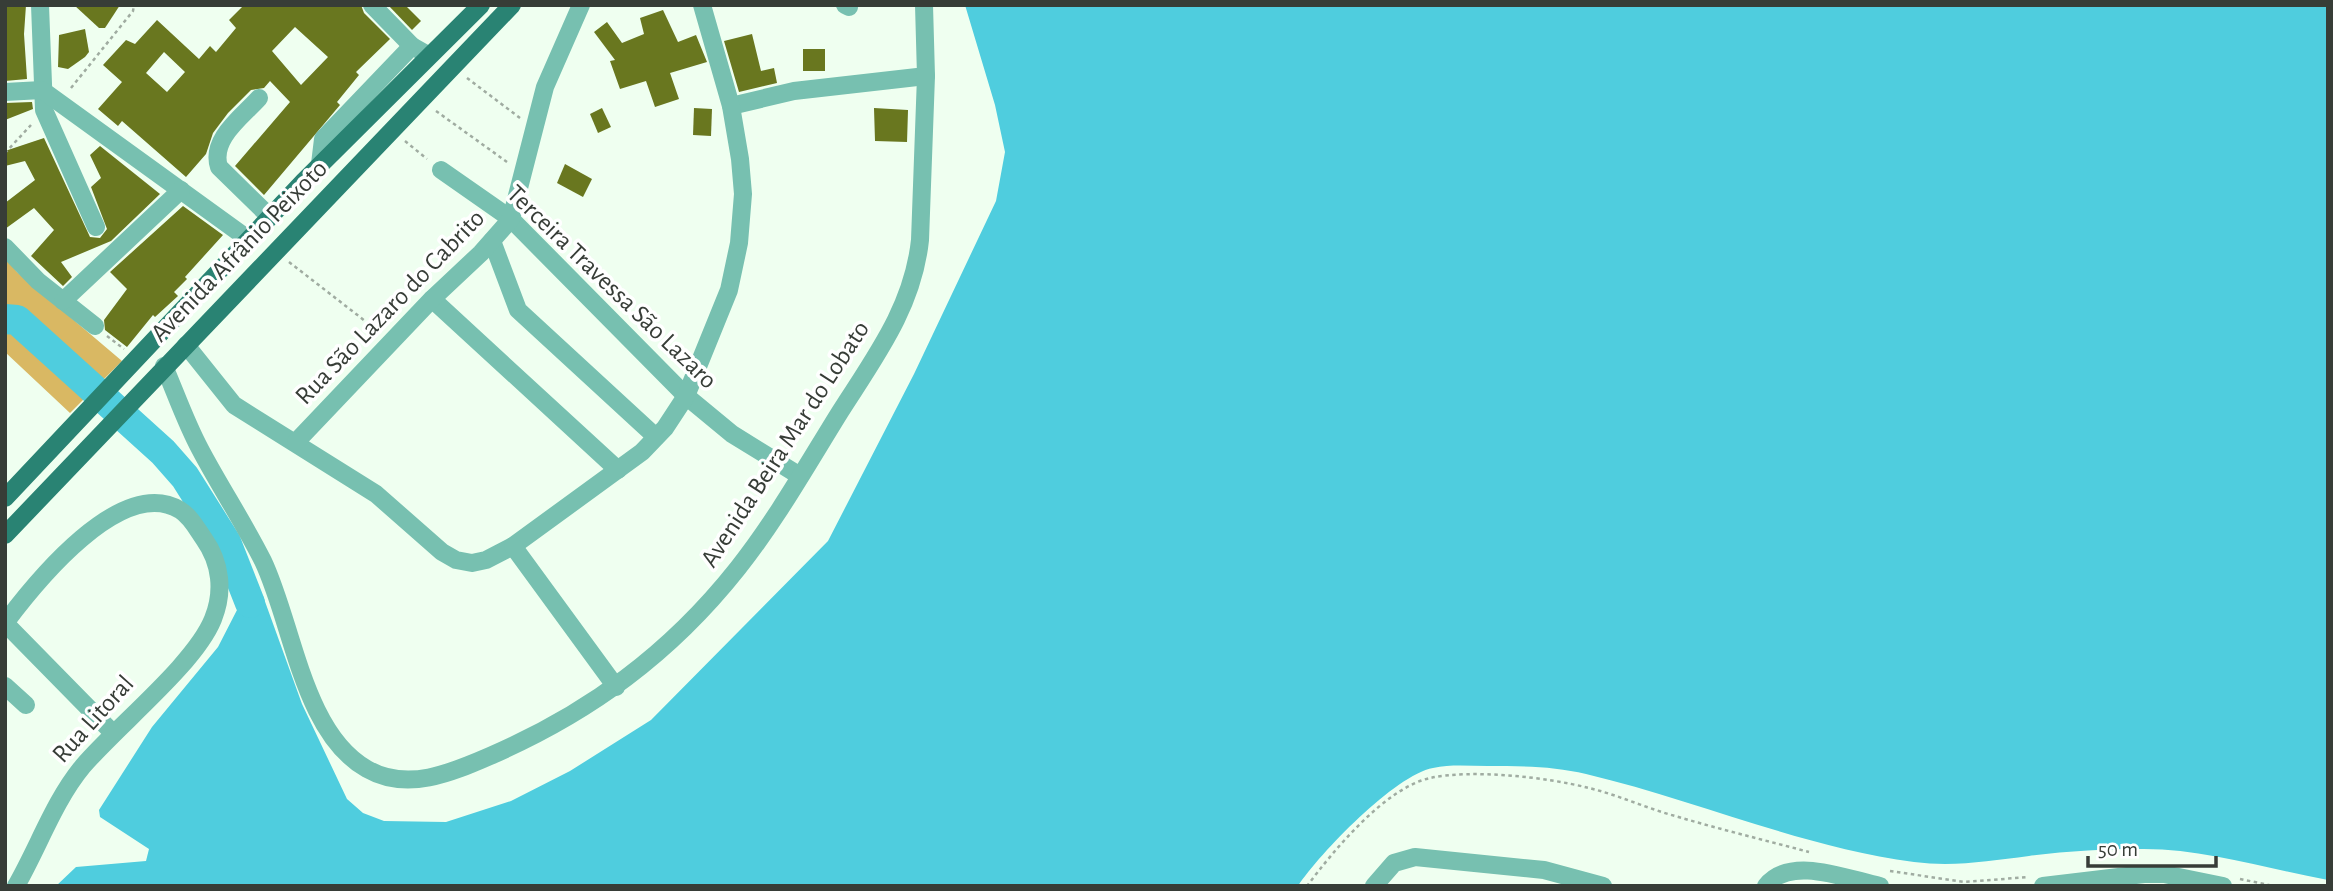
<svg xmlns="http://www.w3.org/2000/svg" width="2333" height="891" viewBox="0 0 2333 891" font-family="'Alegreya Sans',sans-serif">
	<rect width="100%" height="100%" fill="#effff0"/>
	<path fill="#d9b863" d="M5 257 17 272 122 361 70 413 5 352Z"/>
	<path fill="#4fcdde" d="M965 5H2328V880C2267 869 2206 849 2144 849 2106 849 2066 851 2029 856 1989 861 1954 867 1914 862 1801 847 1696 800 1586 774 1554 766 1520 766 1488 766 1469 766 1451 764 1433 768 1395 775 1320 853 1298 886H56L76 867 146 861 149 849 100 817 99 810 152 727 218 647 237 610 263 596 302 704 347 799 363 813 384 821 446 822 511 801 570 771 651 720 828 541 914 374 996 201 1005 152 995 105Z"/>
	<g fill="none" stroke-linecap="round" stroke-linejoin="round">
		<path stroke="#4fcdde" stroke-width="30" d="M5 319 17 320 163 452 185 477 226 542 250 603"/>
	</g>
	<g fill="#69771f" fill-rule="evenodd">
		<path d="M5 5H26L24 34 27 79 5 81Z"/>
		<path d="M74 5H120L105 28H99Z"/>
		<path d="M244 5H361L364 13 390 39 356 72 359 75 337 102 340 105 264 195 235 166 290 102 270 81 264 88 251 90 228 113 213 133 206 154 186 177 122 121 118 126 98 109 122 82 103 65 126 40 135 44 157 20 199 59 210 46 216 52 236 28 229 20ZM295 27 328 57 301 85 272 51ZM164 52 185 72 167 92 146 73Z"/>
		<path d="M388 5H405L421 21 412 30Z"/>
		<path d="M663 10 678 42 696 35 707 62 670 73 679 99 655 107 646 81 620 89 610 61 615 60 594 32 607 22 622 43 644 34 640 18Z"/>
		<path d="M85 29 89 52 85 57 68 69 58 67 59 35Z"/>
		<path d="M752 34 761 71 774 68 777 83 739 92 724 41Z"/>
		<rect x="803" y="49" width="22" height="22"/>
		<path d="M32 102 33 109 5 120V103Z"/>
		<path d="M602 108 611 127 598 133 590 114Z"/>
		<path d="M694 108 712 109 711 136 693 135Z"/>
		<path d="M874 108 908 110 907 142 875 141Z"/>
		<path d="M44 138 90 237 100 238 107 229 91 187 101 178 90 155 100 146 160 194 111 241 61 262 72 277 63 286 31 256 54 230 34 208 5 229V203L35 180 25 161 5 166V151Z"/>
		<path d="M565 164 592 179 583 197 557 183Z"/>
		<path d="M183 206 223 235 185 277 187 279 174 292 178 296 155 317 153 315 127 347 105 330 104 320 127 289 110 272Z"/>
	</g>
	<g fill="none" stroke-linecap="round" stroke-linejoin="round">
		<g stroke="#a0aca1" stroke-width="2.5" stroke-dasharray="3.5 3.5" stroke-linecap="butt">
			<path d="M467 78 520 118"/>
			<path d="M71 88 133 11 134 5"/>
			<path d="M436 111 507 162"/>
			<path d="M405 141 427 159"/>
			<path d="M5 153 31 125"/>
			<path d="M289 262 378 331"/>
			<path d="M107 336 124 349"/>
			<path d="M1890 871 1964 882 2029 877"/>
			<path d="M2240 879 2274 886"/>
			<path d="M1307 886C1334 850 1385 788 1430 778 1472 769 1546 777 1589 788 1618 795 1646 808 1675 816 1719 829 1764 840 1809 852"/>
		</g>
		<g stroke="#77c0b0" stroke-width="18">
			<path d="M40 5 44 110 96 227"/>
			<path d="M372 5 412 46"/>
			<path d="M845 5 849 7"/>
			<path d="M5 92 42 90 248 239"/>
			<path d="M259 98C242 117 210 139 219 167L269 216"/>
			<path d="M731 106 794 91 926 76"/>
			<path d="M320 164 323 139 412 46 428 55"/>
			<path d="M441 170 511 219 686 396 732 434 800 476"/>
			<path d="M492 241 518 310 656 437"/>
			<path d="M5 247 38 281 95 326"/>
			<path d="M432 299 618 470"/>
			<path d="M63 301 181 190"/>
			<path d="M186 345 234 405 376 494 442 552 456 560 472 563 486 560 513 546 642 452 665 428 686 396 729 290 739 243 743 194 740 159 731 106 702 5"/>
			<path d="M164 366C176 394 186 423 200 449 220 487 244 523 263 561 293 624 303 733 367 769 407 792 451 773 490 756 589 713 670 654 738 568 776 520 807 465 840 412 875 357 913 307 920 240L926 76 924 5"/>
			<path d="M296 442 432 299 481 253 511 219 545 87 581 5"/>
			<path d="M513 546 616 687"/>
			<path d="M5 623C35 583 121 475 180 510 191 517 197 529 204 539 221 563 224 592 213 619 195 664 118 725 83 766 54 801 39 846 16 886"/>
			<path d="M5 623 113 733"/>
			<path d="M5 686 26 705"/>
			<path d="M1374 886 1394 863 1415 857 1544 870 1603 886"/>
			<path d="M1766 886C1790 855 1847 879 1880 886"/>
			<path d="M2043 886 2144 874H2164L2223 886"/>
		</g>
		<g stroke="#298373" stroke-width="18">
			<path d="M5 498 303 182 481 5"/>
			<path d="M5 535 512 5"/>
		</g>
	</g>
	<g text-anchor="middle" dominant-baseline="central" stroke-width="7" stroke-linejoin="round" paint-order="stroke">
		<g font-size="26" fill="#373d37" stroke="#fff">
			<text transform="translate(239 251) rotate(-46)">Avenida Afrânio Peixoto</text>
			<text transform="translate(612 287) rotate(44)">Terceira Travessa São Lazaro</text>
			<text transform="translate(390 307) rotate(-46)">Rua São Lazaro do Cabrito</text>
			<text transform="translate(785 444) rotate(-57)">Avenida Beira Mar do Lobato</text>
			<text transform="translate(93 719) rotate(-48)">Rua Litoral</text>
		</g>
	</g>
	<rect width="2333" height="891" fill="none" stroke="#373d37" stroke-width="14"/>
	<path d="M2088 856v10h128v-10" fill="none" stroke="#373d37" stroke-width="3.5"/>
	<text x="2098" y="856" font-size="21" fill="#373d37" stroke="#ffffff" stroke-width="5" paint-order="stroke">50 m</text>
</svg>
